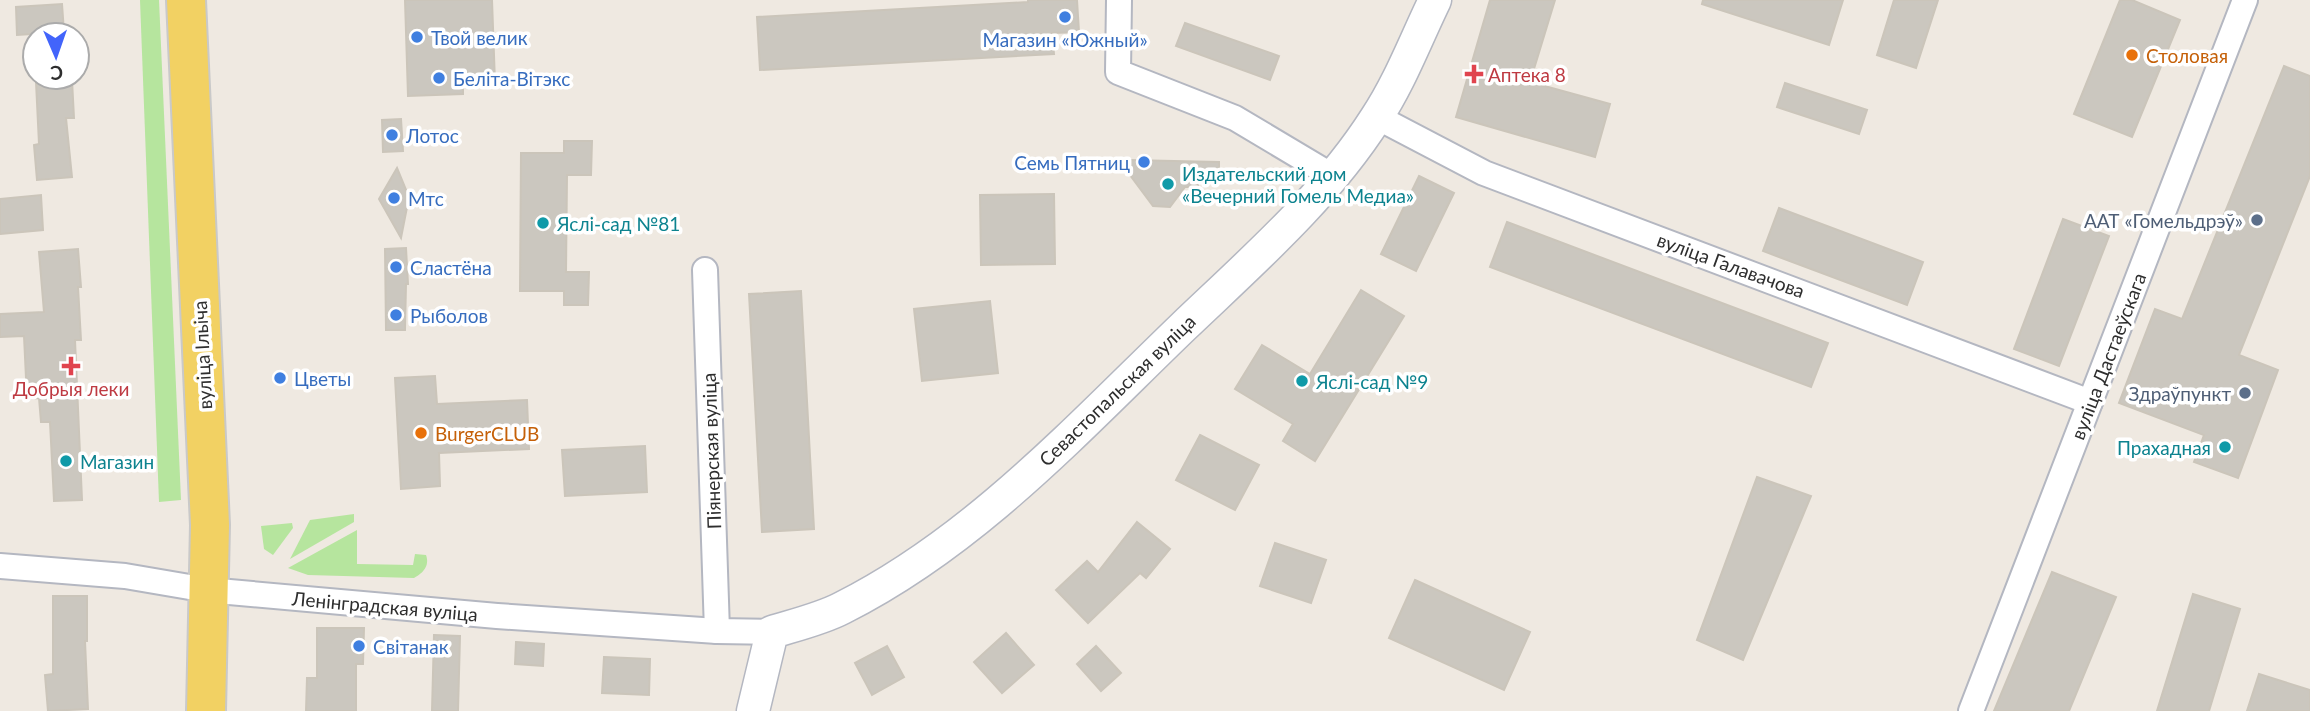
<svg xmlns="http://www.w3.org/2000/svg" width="2310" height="711" viewBox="0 0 2310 711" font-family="Lato,sans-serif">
	<rect width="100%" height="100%" fill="#efe9e1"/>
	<g fill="#b6e59e">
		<path d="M140 0H159L181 500 159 502Z"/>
		<path d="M354 514V522L290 559 310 520Z"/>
		<path d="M292 523 293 528 273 555 264 549 261 526Z"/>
		<path d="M357 530V564L413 565 415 554 426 555C430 566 423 573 414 578L308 575 288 568Z"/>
	</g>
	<g fill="#cbc7bf" stroke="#cbc5ba" stroke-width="2">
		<path d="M405 0H492L495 83 463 84V94L408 96Z"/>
		<path d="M1028 0H1077L1079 32 1052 33 1054 54 760 70 757 17 1028 2Z"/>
		<path d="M1490 0H1555L1530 82 1610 104 1595 157 1456 117Z"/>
		<path d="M1703 0H1843L1829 45 1702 4Z"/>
		<path d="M1894 0H1938L1916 68 1877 55Z"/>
		<path d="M2120 0H2132L2180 20 2132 137 2074 114Z"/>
		<path d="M62 4 64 32 17 35 16 7Z"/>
		<path d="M1185 23 1279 56 1270 80 1176 46Z"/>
		<path d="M2284 66 2310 76V176L2239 355 2278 370 2238 478 2194 462 2204 435 2119 403 2155 309 2182 319Z"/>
		<path d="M72 80 74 118H66L72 177 37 180 34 145 39 144 36 82Z"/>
		<path d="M1785 83 1867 110 1859 134 1777 107Z"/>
		<path d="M401 119 403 151 383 152 382 120Z"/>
		<path d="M564 141H592L591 175H567L566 272H589L588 305H564V291H520L521 153H564Z"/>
		<path d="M1128 160 1219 162V181H1198V187H1185L1170 207 1153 206 1130 175Z"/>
		<path d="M397 168 409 197 401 238 379 199Z"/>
		<path d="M1419 176 1454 193 1416 271 1381 254Z"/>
		<path d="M1054 194 1055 264 981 265 980 195Z"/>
		<path d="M41 195 43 230 0 234V199Z"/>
		<path d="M1779 208 1923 262 1907 305 1763 251Z"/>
		<path d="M2063 219 2109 236 2059 366 2014 349Z"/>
		<path d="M1507 222 1828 343 1811 387 1490 267Z"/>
		<path d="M406 248 408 284H406L405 330H386L385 249Z"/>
		<path d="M78 249 81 287H78L81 340H75L82 500 54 501 50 422H41L39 398 27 399 24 336 0 337V314L44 312 39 252Z"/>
		<path d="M1361 290 1404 316 1315 461 1283 441 1293 424 1235 389 1262 345 1310 374Z"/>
		<path d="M801 291 814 529 762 532 749 294Z"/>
		<path d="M990 301 998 373 922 381 914 309Z"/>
		<path d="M435 376 437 404 527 400 529 449 439 453 440 486 401 489 395 378Z"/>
		<path d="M1200 435 1259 465 1235 510 1176 480Z"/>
		<path d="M645 446 647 492 565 496 562 450Z"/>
		<path d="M1757 477 1811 496 1743 660 1697 640Z"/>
		<path d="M1137 522 1170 549 1146 578 1140 573 1088 623 1056 590 1087 561 1098 572Z"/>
		<path d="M1275 543 1326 560 1311 603 1260 586Z"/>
		<path d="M2052 572 2116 597 2069 711H1994Z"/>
		<path d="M1415 580 1530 632 1504 690 1389 638Z"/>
		<path d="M2193 594 2240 609 2209 711H2157Z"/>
		<path d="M53 596H87V641H85L88 709 48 711 45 675 53 674Z"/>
		<path d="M317 628H364L363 664H356V711H306L307 678H317Z"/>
		<path d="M1006 633 1034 665 1002 693 974 662Z"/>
		<path d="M434 635 460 636 458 711H432Z"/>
		<path d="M516 642 544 644 543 666 515 664Z"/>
		<path d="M887 646 904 677 872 695 855 663Z"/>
		<path d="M1096 646 1121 673 1101 691 1077 664Z"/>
		<path d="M604 657 650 659 649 695 602 693Z"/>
		<path d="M2259 674 2310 690V711H2247Z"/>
	</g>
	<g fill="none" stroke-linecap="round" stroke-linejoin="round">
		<g stroke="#b4b7c1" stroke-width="28">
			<g id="minor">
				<path d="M1119 0 1118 72 1235 118 1334 177"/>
				<path d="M1377 117 1484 173 2090 402"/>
				<path d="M705 270 717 631"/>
				<path d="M0 566 125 576 207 590 497 616 717 631 772 632"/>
				<path d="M1971 711 2245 0"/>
			</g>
		</g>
		<g stroke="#b4b7c1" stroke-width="35">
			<path id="tertiary" d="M753 711 772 632C795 625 821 619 842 608 975 541 1077 429 1183 327 1251 262 1325 198 1376 118 1400 82 1416 39 1435 0"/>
		</g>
		<g stroke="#c9c9c9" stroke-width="42">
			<path id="primary" d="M186 0 210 525 206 711"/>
		</g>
		<use href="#minor" stroke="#fff" stroke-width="24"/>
		<use href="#tertiary" stroke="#fff" stroke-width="32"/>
		<use href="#primary" stroke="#f2d163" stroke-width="38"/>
	</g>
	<g fill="#3f7fe0" stroke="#fff" stroke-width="2.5">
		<circle cx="1065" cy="17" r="7"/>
		<circle cx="417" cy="37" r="7"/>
		<circle cx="439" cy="78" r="7"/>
		<circle cx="392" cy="135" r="7"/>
		<circle cx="1144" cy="162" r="7"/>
		<circle cx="394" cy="198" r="7"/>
		<circle cx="396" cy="267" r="7"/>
		<circle cx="396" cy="315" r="7"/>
		<circle cx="280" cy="378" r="7"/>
		<circle cx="359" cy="646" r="7"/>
	</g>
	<g fill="#e8710a" stroke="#fff" stroke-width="2.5">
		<circle cx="2132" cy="55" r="7"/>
		<circle cx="421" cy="433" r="7"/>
	</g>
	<g fill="#e0444e" stroke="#fff" stroke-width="2.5">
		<path d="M1470.5 63.5h7v7h7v7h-7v7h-7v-7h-7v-7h7z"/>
		<path d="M67.5 355.5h7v7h7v7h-7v7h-7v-7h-7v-7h7z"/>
	</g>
	<g fill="#0f9aa8" stroke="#fff" stroke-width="2.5">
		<circle cx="1168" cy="184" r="7"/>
		<circle cx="543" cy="223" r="7"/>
		<circle cx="1302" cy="381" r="7"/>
		<circle cx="2225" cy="447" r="7"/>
		<circle cx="66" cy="461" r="7"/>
	</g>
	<g fill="#5c6f8a" stroke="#fff" stroke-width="2.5">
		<circle cx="2257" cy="220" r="7"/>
		<circle cx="2245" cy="393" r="7"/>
	</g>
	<g text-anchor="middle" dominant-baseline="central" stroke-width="7" stroke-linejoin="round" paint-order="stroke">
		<g font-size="19" fill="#366cbe" stroke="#fff" text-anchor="start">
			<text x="431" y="37">Твой велик</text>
			<text x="1065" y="39" text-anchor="middle">Магазин «Южный»</text>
			<text x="453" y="78">Беліта-Вітэкс</text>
			<text x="406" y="135">Лотос</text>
			<text x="1130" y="162" text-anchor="end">Семь Пятниц</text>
			<text x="408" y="198">Мтс</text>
			<text x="410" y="267">Сластёна</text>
			<text x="410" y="315">Рыболов</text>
			<text x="294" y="378">Цветы</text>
			<text x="373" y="646">Світанак</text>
		</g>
		<g font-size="19" fill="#c56008" stroke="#fff" text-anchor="start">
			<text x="2146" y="55">Столовая</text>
			<text x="435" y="433">BurgerCLUB</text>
		</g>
		<g font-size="19" fill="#be3a42" stroke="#fff" text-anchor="start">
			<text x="1488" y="74">Аптека 8</text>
			<text x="71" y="388" text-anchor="middle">Добрыя леки</text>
		</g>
		<g font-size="19" fill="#0d838f" stroke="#fff" text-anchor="start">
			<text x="1182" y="173">Издательский дом<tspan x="1182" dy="22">«Вечерний Гомель Медиа»</tspan></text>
			<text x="557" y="223">Яслі-сад №81</text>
			<text x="1316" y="381">Яслі-сад №9</text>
			<text x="2211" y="447" text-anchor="end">Прахадная</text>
			<text x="80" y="461">Магазин</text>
		</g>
		<g font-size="19" fill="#4e5e75" stroke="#fff" text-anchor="end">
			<text x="2243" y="220">ААТ «Гомельдрэў»</text>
			<text x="2231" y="393">Здраўпункт</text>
		</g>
		<g font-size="19" fill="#2e2e2e" stroke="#fff">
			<text transform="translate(1731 265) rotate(20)">вуліца Галавачова</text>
			<text transform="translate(202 355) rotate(-93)">вуліца Ільіча</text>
			<text transform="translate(2108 356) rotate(-69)">вуліца Дастаеўскага</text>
			<text transform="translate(1117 390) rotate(-44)">Севастопальская вуліца</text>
			<text transform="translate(711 451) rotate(-92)">Піянерская вуліца</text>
			<text transform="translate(385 606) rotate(5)">Ленінградская вуліца</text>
		</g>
	</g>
	<g transform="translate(56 56) rotate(178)"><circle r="33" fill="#ffffff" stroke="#ababab" stroke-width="2"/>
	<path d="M0-5L12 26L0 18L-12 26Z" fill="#4264fb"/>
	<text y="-10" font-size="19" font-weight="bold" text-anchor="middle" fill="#2e2e2e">С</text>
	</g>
</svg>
